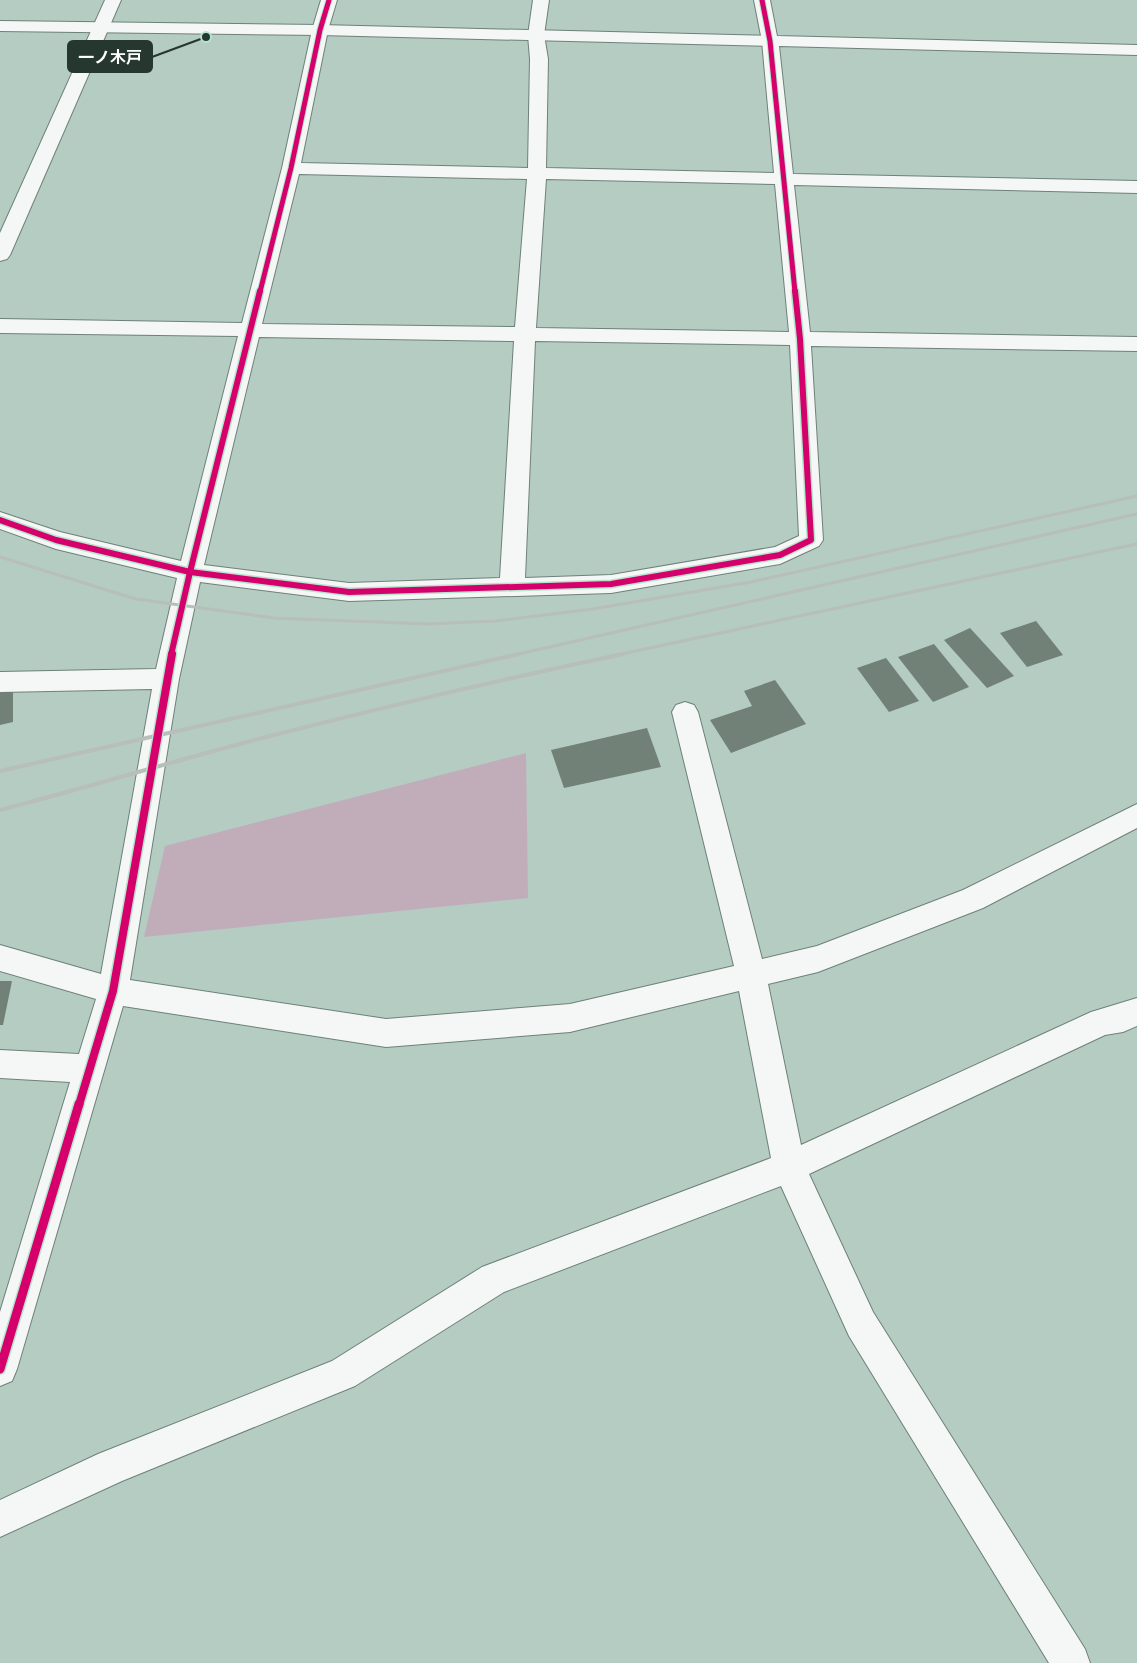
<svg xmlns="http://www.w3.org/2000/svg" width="1137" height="1663" viewBox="0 0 1137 1663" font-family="'Times New Roman','Noto Sans JP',serif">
	<rect width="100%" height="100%" fill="#b4ccc1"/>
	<path fill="#c1adba" d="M526 753 528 898 144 937 165 846Z"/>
	<g fill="#718177">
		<path d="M1036 621 1063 655 1027 667 1000 633Z"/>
		<path d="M970 628 1014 676 987 688 944 640Z"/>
		<path d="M934 644 969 687 933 702 898 657Z"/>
		<path d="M886 658 919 701 889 712 857 668Z"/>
		<path d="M775 680 806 724 731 753 710 720 752 706 744 691Z"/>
		<path d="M13 691V722L0 725V693Z"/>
		<path d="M647 728 661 767 564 788 551 750Z"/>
		<path d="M0 981H12L3 1025H0Z"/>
	</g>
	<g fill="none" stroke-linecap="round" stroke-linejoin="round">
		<g stroke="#6e8179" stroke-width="2">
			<g id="minor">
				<path d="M105 0H121L10 255 7 259 0 261V233Z"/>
				<path d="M321 0H337L328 30 301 163 528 168 530 59 528 35 533 0H549L544 35 548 59 546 168 774 173 762 41 754 0H770L777 36 1137 45V55L779 46 793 174 1137 181V193L794 185 810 332 1137 337V351L811 346 823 540 819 546 780 564 611 593 349 601 200 582 179 679 130 980 386 1019 570 1004 734 966 672 712 676 705 685 702 694 705 698 712 762 959 817 946 963 890 1137 804V828L983 908 818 972 768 984 801 1145 1091 1012 1137 998V1026L1123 1032 1105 1035 809 1174 873 1312 1085 1649 1090 1663H1049L849 1336 781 1186 504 1292 355 1386 122 1481 0 1537V1500L98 1454 332 1361 482 1267 771 1158 739 991 570 1032 386 1047 123 1006 17 1369 12 1381 0 1386V1312L70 1082 0 1078V1050L79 1054 96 999 0 971V945L101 974 152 689 0 692V672L156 669 177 578 56 549 0 529V512L60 532 181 561 238 336 0 333V319L242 323 282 168 312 30ZM299 174 527 179 515 327 262 324ZM546 179 775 184 789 332 536 328ZM259 337 514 341 500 578 349 583 204 565ZM535 341 790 345 799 536 775 547 611 575 525 578Z"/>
			</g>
		</g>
		<g stroke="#6e8179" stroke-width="2">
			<path id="tertiary" d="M0 21 320 25 770 36 776 37 778 41 776 45 770 46 320 35 0 31Z"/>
		</g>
		<use href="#minor" fill="#f4f7f6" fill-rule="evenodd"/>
		<use href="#tertiary" fill="#f4f7f6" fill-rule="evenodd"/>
		<g stroke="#b7bebb" stroke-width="3">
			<path d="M0 557 136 599 274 618 429 624 495 621 593 609 751 582 1137 496"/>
			<path d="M514 655 1137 514"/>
			<path d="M617 655 1137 544"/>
		</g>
		<g stroke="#b7bebb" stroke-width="4">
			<path d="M0 771 519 654"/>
			<path d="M0 810C89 787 177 760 266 737 384 707 503 679 623 654"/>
		</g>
		<g stroke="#b7e4ce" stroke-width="7">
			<g id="cycleway-far3">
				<path d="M762 0 770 41 795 292"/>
				<path d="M260 292 291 168 320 30 329 0"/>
			</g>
		</g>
		<g stroke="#b7e4ce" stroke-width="9">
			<g id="cycleway-far2">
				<path d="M0 520 56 540 190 572 349 592 611 584 780 555 811 540 800 339 795 291"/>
				<path d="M171 655 190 572 260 291"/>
			</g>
		</g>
		<g stroke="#b7e4ce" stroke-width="11">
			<path id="cycleway-far1" d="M79 1105 113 991 172 654"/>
		</g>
		<g stroke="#b7e4ce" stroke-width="12">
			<path id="cycleway" d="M0 1369 79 1104"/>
		</g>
		<use href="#cycleway-far3" stroke="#d6006c" stroke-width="5"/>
		<use href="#cycleway-far2" stroke="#d6006c" stroke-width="6"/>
		<use href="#cycleway-far1" stroke="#d6006c" stroke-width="8"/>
		<use href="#cycleway" stroke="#d6006c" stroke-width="9"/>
	</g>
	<path fill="none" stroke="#25372f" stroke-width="2" d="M206 37L152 57"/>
	<circle fill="#25372f" stroke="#b7e4ce" stroke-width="2" cx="206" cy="37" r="5"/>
	<rect fill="#25372f" stroke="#25372f" stroke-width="2" x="68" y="41" width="84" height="31" rx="5"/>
	<g font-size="16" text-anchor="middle" font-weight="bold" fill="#fff">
		<text x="110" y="63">一ノ木戸</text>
	</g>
</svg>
